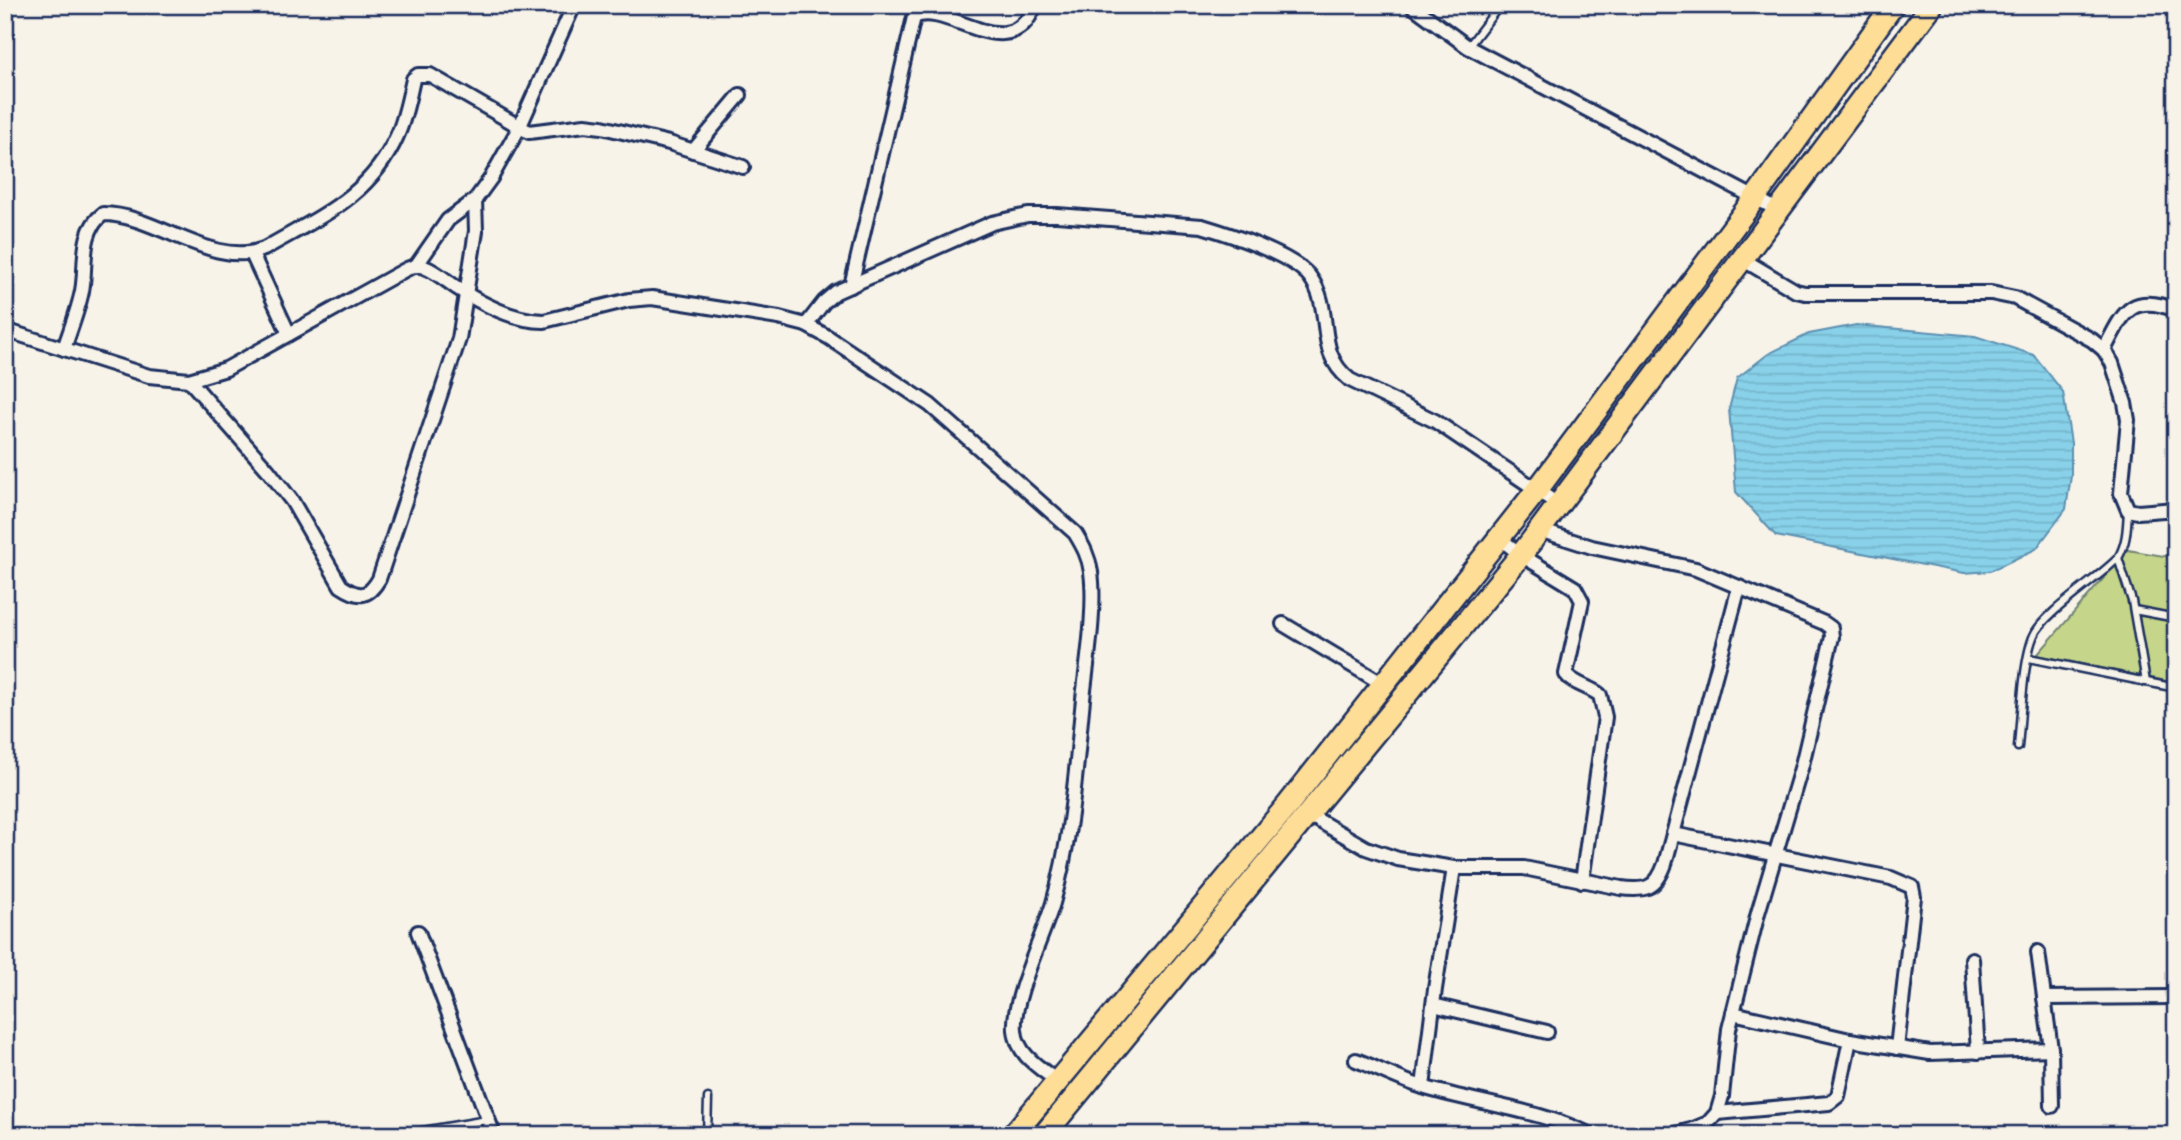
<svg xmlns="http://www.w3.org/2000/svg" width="2181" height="1140" viewBox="0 0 2181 1140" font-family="Itim,sans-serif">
	<defs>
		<pattern id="water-rules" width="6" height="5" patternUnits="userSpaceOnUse" patternTransform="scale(1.75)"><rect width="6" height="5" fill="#88d1e9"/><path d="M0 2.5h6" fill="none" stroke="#75b4ca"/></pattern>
	</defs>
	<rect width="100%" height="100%" fill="#f7f3e8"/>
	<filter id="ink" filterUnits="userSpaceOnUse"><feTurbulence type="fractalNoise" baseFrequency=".0143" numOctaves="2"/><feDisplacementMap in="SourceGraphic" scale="14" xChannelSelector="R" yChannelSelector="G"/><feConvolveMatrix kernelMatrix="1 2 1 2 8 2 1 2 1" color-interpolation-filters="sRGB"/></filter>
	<g filter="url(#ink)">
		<path fill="#c5d589" stroke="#708274" stroke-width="2" d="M2128 550 2176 558V683L2037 655Z"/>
		<path fill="url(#water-rules)" stroke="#5c90b1" stroke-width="2" d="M1856 325 1975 336 2034 355 2063 392 2071 443V476L2066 509 2036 549 1990 571 1964 573 1776 536 1736 492 1729 409 1737 378 1768 354 1809 334Z"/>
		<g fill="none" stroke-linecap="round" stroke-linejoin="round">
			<g stroke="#1b2f5e" stroke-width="11">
				<g id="lane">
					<path d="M1468 47 1500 5"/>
					<path d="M2118 558 2132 601 2146 682"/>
					<path d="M2134 610 2176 618"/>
					<path d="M2029 658 2176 688"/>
					<path d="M2018 747C2021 718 2023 659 2034 635 2044 613 2099 578 2118 558 2127 543 2127 527 2128 510"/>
					<path d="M399 1135 487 1120"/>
					<path d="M707 1135 708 1098"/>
				</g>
			</g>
			<g stroke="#1b2f5e" stroke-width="18">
				<g id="street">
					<path d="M1411 5 1468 47 1778 210"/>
					<path d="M693 151 740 95"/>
					<path d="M252 254 289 334"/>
					<path d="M1742 259 1796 291 1805 293H1991L2015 298 2092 340 2104 350 2112 363 2125 403 2128 420 2121 493 2128 510 2138 512 2176 509"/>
					<path d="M416 266 448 220 475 200 491 178 519 128 574 5"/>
					<path d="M851 286 914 17C947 0 1010 70 1035 5"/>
					<path d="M806 325 824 302 836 292 992 223 1028 215H1057L1202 226C1229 234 1293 255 1310 277 1335 311 1313 351 1350 380L1435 421 1559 505"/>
					<path d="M5 330 149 376 189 380 226 369 403 271C410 267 417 264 424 267 435 271 447 281 457 288 482 304 514 321 544 321L629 300 652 298 779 318 806 325 828 337 930 405 1075 533C1083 546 1089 557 1091 572 1096 608 1087 662 1083 699 1076 768 1072 837 1053 903 1043 937 1012 999 1015 1030 1017 1055 1039 1067 1057 1081"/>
					<path d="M64 349C70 330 78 311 82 291 87 265 79 232 103 214 155 214 213 269 264 249 319 217 370 197 397 136 405 119 409 98 413 79L418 75H430L529 132 585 125 602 127 669 143 743 167"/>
					<path d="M2104 350C2123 314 2129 292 2176 310"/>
					<path d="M189 380 268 470 292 501 341 586C359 598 368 598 379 579L459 339 476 231 475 200"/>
					<path d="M1539 530 1592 547 1696 569 1824 623 1831 628 1832 637 1802 765 1758 913 1729 1029 1722 1096 1717 1113 1708 1123 1691 1130 1671 1135"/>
					<path d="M1498 537 1521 555 1575 588 1582 601 1566 674C1573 684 1590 687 1600 695L1605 717 1582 881"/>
					<path d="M1283 624 1383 684"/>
					<path d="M1309 815 1366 848 1398 859 1454 868H1524L1621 888C1646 891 1656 889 1665 864L1739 587"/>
					<path d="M1673 834 1891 878 1912 887 1914 897 1897 1048"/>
					<path d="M418 932 494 1135"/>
					<path d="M2038 952 2051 1049 2052 1106"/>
					<path d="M1972 959 1978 1052"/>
					<path d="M2044 998 2176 997"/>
					<path d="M1433 1005 1547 1032"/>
					<path d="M1733 1013 1850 1040 1930 1053 2051 1049"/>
					<path d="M1356 1060C1379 1069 1402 1081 1426 1088 1480 1104 1540 1110 1591 1135"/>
					<path d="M1423 1087 1435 989 1454 868"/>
					<path d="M1717 1113 1829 1103 1838 1096 1850 1040"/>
				</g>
			</g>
			<g stroke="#1b2f5e" stroke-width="26">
				<g id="primary">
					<path d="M1013 1135 1287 806 1537 490 1755 198 1893 5"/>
					<path d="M1044 1135 1521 555 1932 5"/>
				</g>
			</g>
			<use href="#lane" stroke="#f7f3e8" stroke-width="6"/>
			<use href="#street" stroke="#f7f3e8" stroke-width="12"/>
			<use href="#primary" stroke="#fedd96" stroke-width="21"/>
		</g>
	</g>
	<rect width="2181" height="1140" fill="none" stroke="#f7f3e8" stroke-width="28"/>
	<rect x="14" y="14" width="2153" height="1112" fill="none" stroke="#1b2f5e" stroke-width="2.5" filter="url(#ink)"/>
</svg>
